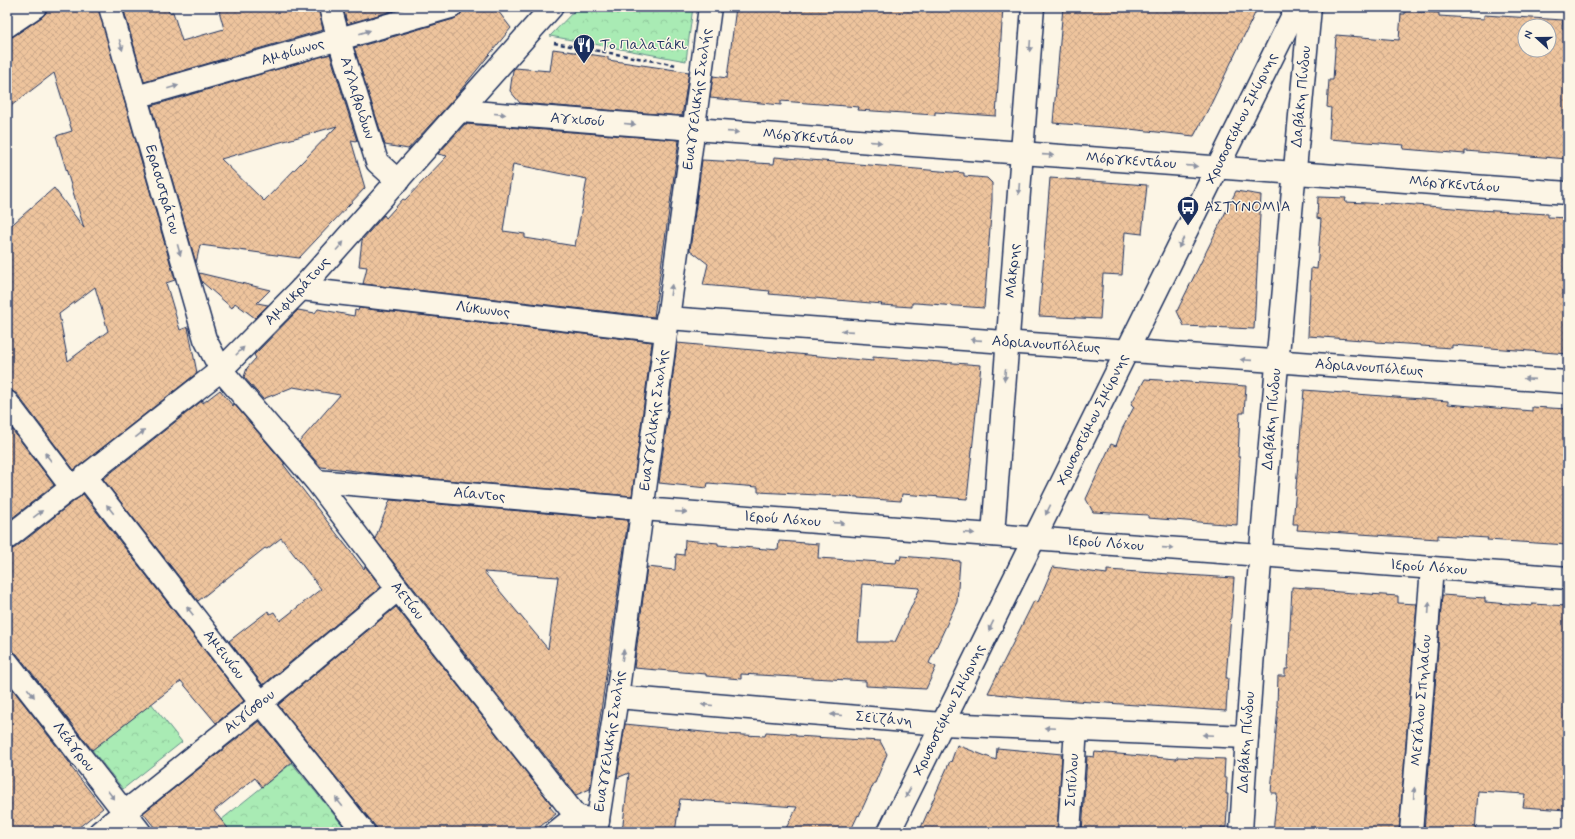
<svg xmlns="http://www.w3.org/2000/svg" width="1575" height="839" viewBox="0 0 1575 839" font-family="Mynerve,sans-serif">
	<defs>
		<pattern id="park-crowns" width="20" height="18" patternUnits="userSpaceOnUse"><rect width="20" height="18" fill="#a9ebb4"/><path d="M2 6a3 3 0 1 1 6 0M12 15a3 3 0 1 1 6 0" fill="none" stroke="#91ca9d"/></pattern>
		<pattern id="building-cross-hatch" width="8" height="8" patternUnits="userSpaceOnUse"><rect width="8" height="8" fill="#eec49d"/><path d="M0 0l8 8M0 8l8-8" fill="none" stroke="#cca98a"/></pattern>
	</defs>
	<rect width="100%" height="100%" fill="#fcf5e5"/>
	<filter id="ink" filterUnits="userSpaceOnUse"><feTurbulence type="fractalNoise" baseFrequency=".025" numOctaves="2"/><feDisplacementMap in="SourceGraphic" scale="8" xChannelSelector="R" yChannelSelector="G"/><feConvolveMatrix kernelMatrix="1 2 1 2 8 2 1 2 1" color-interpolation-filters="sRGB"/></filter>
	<g filter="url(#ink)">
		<g fill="url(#park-crowns)" stroke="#628d89">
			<path d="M578 7H693L686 61 550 36Z"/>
			<path d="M151 703 182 742 123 789 92 750Z"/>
			<path d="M292 763 348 832H231L221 820Z"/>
		</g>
		<g fill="url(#building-cross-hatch)" stroke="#1b2f5e" fill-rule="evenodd">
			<path d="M47 7H98L175 280 166 283 180 330 188 327 197 373 74 470 17 394 12 391 7 390V229L54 188 84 228 56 136 72 131 54 73 7 109V38L14 36 42 17 46 13ZM95 287 108 331 68 361 59 314Z"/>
			<path d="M123 7H168L169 13 173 12 182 41 224 29 218 7H318L323 30 144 82Z"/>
			<path d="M343 7H406L347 24Z"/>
			<path d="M463 7H495L511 28 451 102 408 149 385 145 354 48 454 19 460 15Z"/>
			<path d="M736 7H1003L996 116 935 112V115L858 110 859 107 781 101V105L710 98 713 76 727 78Z"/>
			<path d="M1063 7H1258L1211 104 1194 136 1129 129 1053 123Z"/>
			<path d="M1405 11 1439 13V16L1484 19V15L1563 20 1562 28 1568 29V159L1465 151V154L1403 149 1404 145 1329 139 1331 108 1327 107 1329 80H1333L1336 35 1399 40 1401 14H1405ZM1525 26H1549V50H1525Z"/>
			<path d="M553 49 608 57V60L689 72 682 116 520 103 510 91 513 70 515 68 550 71Z"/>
			<path d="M330 54 357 141 351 140 365 188 299 258 200 245 196 263 151 106ZM337 126 264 201 221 159Z"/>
			<path d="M465 124 679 140 654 317 363 284 367 267 359 266 362 240 384 215 386 218 403 199 405 200 447 156 438 154ZM513 164 587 179 575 246 525 238V234L503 231Z"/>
			<path d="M775 157 964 173V176L987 178 992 183V201L984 308 916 303H912V307L881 305 882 304 769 294 770 291 703 285 708 264 690 250 702 160 774 164Z"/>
			<path d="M1050 178 1147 185 1142 234 1125 232 1122 275 1103 274 1100 319 1039 316Z"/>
			<path d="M1236 191 1261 195 1254 329 1184 326 1177 311Z"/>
			<path d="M1318 197 1346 198 1345 202 1390 204V203L1478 210 1548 214V217L1568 218V354L1452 345V348L1421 346V345L1376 342V341L1308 336 1311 268 1317 269 1321 219 1317 218Z"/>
			<path d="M199 273 270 290 257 303 268 305 255 318 235 303 232 308 202 282Z"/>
			<path d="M359 308 652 342 632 496 400 476 321 467 299 442 340 395 293 387 263 399 244 377 247 368 256 358 254 355 298 310 315 313 318 309 354 316 355 310 358 311Z"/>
			<path d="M677 343 873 361V357L981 365 967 499 902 494 901 501 858 498V497L758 492V487L708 483 707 488 659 483Z"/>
			<path d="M1145 379 1246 386 1244 413H1240L1238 457H1240L1237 525 1148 518V515L1093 512 1086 499 1111 444 1116 446 1122 429 1134 407 1131 404Z"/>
			<path d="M220 390 233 406 234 404 285 464H283L364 569 365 566 381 587 263 685 229 641 268 611 270 614 274 612 280 621 321 589 281 538 267 549 265 548 198 601 103 479 203 400V403Z"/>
			<path d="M1304 390 1448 401V404L1532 411V407L1568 409V545L1487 540 1488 538 1438 535V539L1297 530 1298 524H1293Z"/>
			<path d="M7 423 54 485 7 522Z"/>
			<path d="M83 494 244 701 216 723 181 681 92 750 17 654 12 651 7 650V550L15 548Z"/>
			<path d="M390 500 628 520 590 789 576 795 375 539ZM484 572 558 577 548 649Z"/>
			<path d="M685 540 718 543V545L778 550 779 541 819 544 818 558 896 563 897 559 900 560 901 556 960 561 957 602 929 663 936 667 926 689 866 686V681L741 674V679L706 676V674L634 668 647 567 675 570 676 554 684 555ZM862 584 920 588 895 642H858Z"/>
			<path d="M1053 567 1107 574V570L1234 578 1226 678H1228L1226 711 1032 698 988 693 1034 601 1038 602Z"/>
			<path d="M1292 587 1325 589V591L1398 596V603L1417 604 1399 832H1273L1277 793H1271L1278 706H1277L1278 676H1285V669H1288Z"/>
			<path d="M1442 595 1485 598V602L1532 606V604L1568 606V788L1566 810 1523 807 1525 794 1478 791 1475 832H1424Z"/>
			<path d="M396 607 552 805 549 806 556 814 536 830 534 827 528 832H380L278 705Z"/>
			<path d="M7 682 72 766 71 767 103 808 73 832H7Z"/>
			<path d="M259 721 292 762 262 787 255 778 214 811 231 832H158L143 813Z"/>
			<path d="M625 724 723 734 765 736 766 732 796 734V736L880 741 887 754 875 783H874L859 816 858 815 850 832H784L797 807 680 799 675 832H622L629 773 617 778Z"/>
			<path d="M957 745 996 760 997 748 1062 754 1057 832H919L950 761 951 762Z"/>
			<path d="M1095 752 1177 759V757L1225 759 1224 778H1227L1226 794H1228L1226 828 1221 827V832H1174L1129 829 1128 832H1082L1087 756 1094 757Z"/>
		</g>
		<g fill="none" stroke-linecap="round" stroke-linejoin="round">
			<g stroke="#1b2f5e" stroke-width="25">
				<g id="minor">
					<path id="s1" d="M110 7 205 339 221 370 316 481 398 589 576 816 598 821"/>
					<path id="s2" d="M330 7 339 40 377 162 398 181"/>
					<path d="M7 26 35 7"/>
					<path id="s3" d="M136 97 451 7"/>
					<path id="s4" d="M461 111 694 129 1568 193"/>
					<path id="s5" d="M301 289 665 331"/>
					<path id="s6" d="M667 318 1568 382"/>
					<path d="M7 402 72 488"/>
					<path id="s7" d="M86 477 261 703 364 832"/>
					<path id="s8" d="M316 481 642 509 1568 578"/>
					<path id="s9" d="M993 535 1033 7"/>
					<path id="s10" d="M7 538 221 370 301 289 552 7"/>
					<path id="s11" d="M7 662 140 832"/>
					<path id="s12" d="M617 697 942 724 1247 737"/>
					<path id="s13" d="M100 832 261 703 398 589"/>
					<path d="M556 832 576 816"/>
					<path id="s14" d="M596 832 617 697 710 7"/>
					<path id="s15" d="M889 832 1297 7"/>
					<path id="s16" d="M1069 832 1076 729"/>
					<path id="s17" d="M1241 832C1257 557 1285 282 1310 7"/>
					<path id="s18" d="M1411 832 1432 568"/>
				</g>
			</g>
			<path stroke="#1b2f5e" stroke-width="2.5" stroke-dasharray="4 3" stroke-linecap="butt" d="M554 43 677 65"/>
			<use href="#minor" stroke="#fcf5e5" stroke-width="22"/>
		</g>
		<defs><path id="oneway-solid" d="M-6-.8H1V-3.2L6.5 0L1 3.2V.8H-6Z"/></defs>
		<g fill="#8c92a2">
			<use href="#oneway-solid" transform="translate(365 32) rotate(-17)"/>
			<use href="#oneway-solid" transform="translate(121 45) rotate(74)"/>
			<use href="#oneway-solid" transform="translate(1030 46) rotate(94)"/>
			<use href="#oneway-solid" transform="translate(173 87) rotate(-16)"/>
			<use href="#oneway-solid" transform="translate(500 114) rotate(5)"/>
			<use href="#oneway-solid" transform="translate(630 124) rotate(5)"/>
			<use href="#oneway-solid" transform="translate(733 132) rotate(4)"/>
			<use href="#oneway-solid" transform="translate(876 142) rotate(4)"/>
			<use href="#oneway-solid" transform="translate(1048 155) rotate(4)"/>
			<use href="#oneway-solid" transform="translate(1192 166) rotate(4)"/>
			<use href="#oneway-solid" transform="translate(1019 189) rotate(94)"/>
			<use href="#oneway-solid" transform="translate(1181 243) rotate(117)"/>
			<use href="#oneway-solid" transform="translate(340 246) rotate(-48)"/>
			<use href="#oneway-solid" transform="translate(179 250) rotate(74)"/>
			<use href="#oneway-solid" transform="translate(671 290) rotate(-82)"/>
			<use href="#oneway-solid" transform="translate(847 331) rotate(-176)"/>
			<use href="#oneway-solid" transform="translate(976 340) rotate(-176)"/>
			<use href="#oneway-solid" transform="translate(240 351) rotate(-45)"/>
			<use href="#oneway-solid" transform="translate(1246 360) rotate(-176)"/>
			<use href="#oneway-solid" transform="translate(1005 375) rotate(94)"/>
			<use href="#oneway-solid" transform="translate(1529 379) rotate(-176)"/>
			<use href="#oneway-solid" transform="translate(140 434) rotate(-38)"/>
			<use href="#oneway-solid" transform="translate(48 457) rotate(-127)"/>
			<use href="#oneway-solid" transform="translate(110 509) rotate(-128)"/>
			<use href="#oneway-solid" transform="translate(1048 510) rotate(116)"/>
			<use href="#oneway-solid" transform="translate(681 512) rotate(4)"/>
			<use href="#oneway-solid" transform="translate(38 514) rotate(-37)"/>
			<use href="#oneway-solid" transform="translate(839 523) rotate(4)"/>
			<use href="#oneway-solid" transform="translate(969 533) rotate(4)"/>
			<use href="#oneway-solid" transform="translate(1168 548) rotate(4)"/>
			<use href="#oneway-solid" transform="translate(1429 608) rotate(-86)"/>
			<use href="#oneway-solid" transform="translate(190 611) rotate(-128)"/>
			<use href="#oneway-solid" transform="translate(991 626) rotate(116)"/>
			<use href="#oneway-solid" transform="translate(623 655) rotate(-82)"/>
			<use href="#oneway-solid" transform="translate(31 693) rotate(52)"/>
			<use href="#oneway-solid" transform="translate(707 705) rotate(-175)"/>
			<use href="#oneway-solid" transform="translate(836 715) rotate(-175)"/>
			<use href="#oneway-solid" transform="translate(1050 728) rotate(-178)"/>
			<use href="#oneway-solid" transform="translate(1208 735) rotate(-177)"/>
			<use href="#oneway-solid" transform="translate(908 793) rotate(116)"/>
			<use href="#oneway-solid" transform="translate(1414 793) rotate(-86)"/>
			<use href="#oneway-solid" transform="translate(111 795) rotate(52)"/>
			<use href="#oneway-solid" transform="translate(339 802) rotate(-129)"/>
		</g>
	</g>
	<defs>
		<g id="restaurant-pin" transform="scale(1.15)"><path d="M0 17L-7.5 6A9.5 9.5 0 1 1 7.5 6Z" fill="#1b2f5e" stroke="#fcf5e5"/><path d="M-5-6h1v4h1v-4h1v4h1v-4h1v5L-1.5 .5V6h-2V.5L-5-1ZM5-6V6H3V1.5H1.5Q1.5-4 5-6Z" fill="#fff"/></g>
		<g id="bus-pin" transform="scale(1.15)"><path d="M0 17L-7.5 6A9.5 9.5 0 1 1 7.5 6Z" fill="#1b2f5e" stroke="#fcf5e5"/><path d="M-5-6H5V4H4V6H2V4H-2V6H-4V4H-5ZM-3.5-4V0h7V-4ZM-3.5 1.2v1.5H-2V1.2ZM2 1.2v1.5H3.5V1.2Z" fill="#fff"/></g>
	</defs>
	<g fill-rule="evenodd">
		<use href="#restaurant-pin" x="584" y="45"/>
		<use href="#bus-pin" x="1188" y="207"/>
	</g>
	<g text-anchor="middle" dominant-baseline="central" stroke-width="3" stroke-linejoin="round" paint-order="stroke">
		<g font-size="15" fill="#1b2f5e" stroke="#fcf5e5" text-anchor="start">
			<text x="600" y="45">Το Παλατάκι</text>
			<text x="1204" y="207">ΑΣΤΥΝΟΜΙΑ</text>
		</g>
		<g font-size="15" fill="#1b2f5e" stroke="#fcf5e5">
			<text stroke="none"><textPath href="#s3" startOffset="163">Αμφίωνος</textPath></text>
			<text stroke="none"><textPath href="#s17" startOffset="738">Δαβάκη Πίνδου</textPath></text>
			<text stroke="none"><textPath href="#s2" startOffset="95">Αγλαβριδων</textPath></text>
			<text stroke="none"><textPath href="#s14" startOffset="740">Ευαγγελικής Σχολής</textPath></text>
			<text stroke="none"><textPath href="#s15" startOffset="796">Χρυσοστόμου Σμύρνης</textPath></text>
			<text stroke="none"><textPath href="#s4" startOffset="117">Αγχισού</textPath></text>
			<text stroke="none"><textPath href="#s4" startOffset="348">Μόργκεντάου</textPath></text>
			<text stroke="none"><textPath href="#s4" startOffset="672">Μόργκεντάου</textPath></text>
			<text stroke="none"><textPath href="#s4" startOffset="996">Μόργκεντάου</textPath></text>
			<text stroke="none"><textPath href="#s1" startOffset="190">Ερασιστράτου</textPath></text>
			<text stroke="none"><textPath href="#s9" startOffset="265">Μάκρης</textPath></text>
			<text stroke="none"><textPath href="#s10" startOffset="382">Αμφικράτους</textPath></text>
			<text stroke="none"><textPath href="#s5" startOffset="183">Λύκωνος</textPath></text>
			<text stroke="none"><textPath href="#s6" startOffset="380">Αδριανουπόλεως</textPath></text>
			<text stroke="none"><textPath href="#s6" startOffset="704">Αδριανουπόλεως</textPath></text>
			<text stroke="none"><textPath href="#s15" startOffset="460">Χρυσοστόμου Σμύρνης</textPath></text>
			<text stroke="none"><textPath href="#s17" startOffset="414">Δαβάκη Πίνδου</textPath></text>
			<text stroke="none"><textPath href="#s14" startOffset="416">Ευαγγελικής Σχολής</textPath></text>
			<text stroke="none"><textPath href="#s8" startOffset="164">Αίαντος</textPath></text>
			<text stroke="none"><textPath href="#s8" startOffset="468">Ιερού Λόχου</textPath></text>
			<text stroke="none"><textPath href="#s8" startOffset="792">Ιερού Λόχου</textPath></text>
			<text stroke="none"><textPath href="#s8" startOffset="1116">Ιερού Λόχου</textPath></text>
			<text stroke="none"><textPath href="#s1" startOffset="677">Αετίου</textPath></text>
			<text stroke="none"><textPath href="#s7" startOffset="225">Αμεινίου</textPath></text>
			<text stroke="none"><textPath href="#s18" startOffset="132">Μεγάλου Σπηλαίου</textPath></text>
			<text stroke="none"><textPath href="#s15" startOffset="136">Χρυσοστόμου Σμύρνης</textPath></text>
			<text stroke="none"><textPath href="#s13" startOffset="192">Αιγίσθου</textPath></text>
			<text stroke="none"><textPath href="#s12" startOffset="268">Σεϊζάνη</textPath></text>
			<text stroke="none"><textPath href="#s14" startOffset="92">Ευαγγελικής Σχολής</textPath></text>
			<text stroke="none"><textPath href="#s17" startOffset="90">Δαβάκη Πίνδου</textPath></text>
			<text stroke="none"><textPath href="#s11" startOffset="108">Λεάγρου</textPath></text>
			<text stroke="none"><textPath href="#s16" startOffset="52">Σιπύλου</textPath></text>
		</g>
	</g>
	<rect width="1575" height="839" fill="none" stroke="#fcf5e5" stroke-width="24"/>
	<rect x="12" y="12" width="1551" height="815" fill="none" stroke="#1b2f5e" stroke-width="1.5" filter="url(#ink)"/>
	<g transform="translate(1537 38) rotate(291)"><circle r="19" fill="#fcf5e5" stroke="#a2a6af"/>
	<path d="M0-3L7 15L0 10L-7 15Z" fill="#1b2f5e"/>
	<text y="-6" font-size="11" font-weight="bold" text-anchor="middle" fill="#1b2f5e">N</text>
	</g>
</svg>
